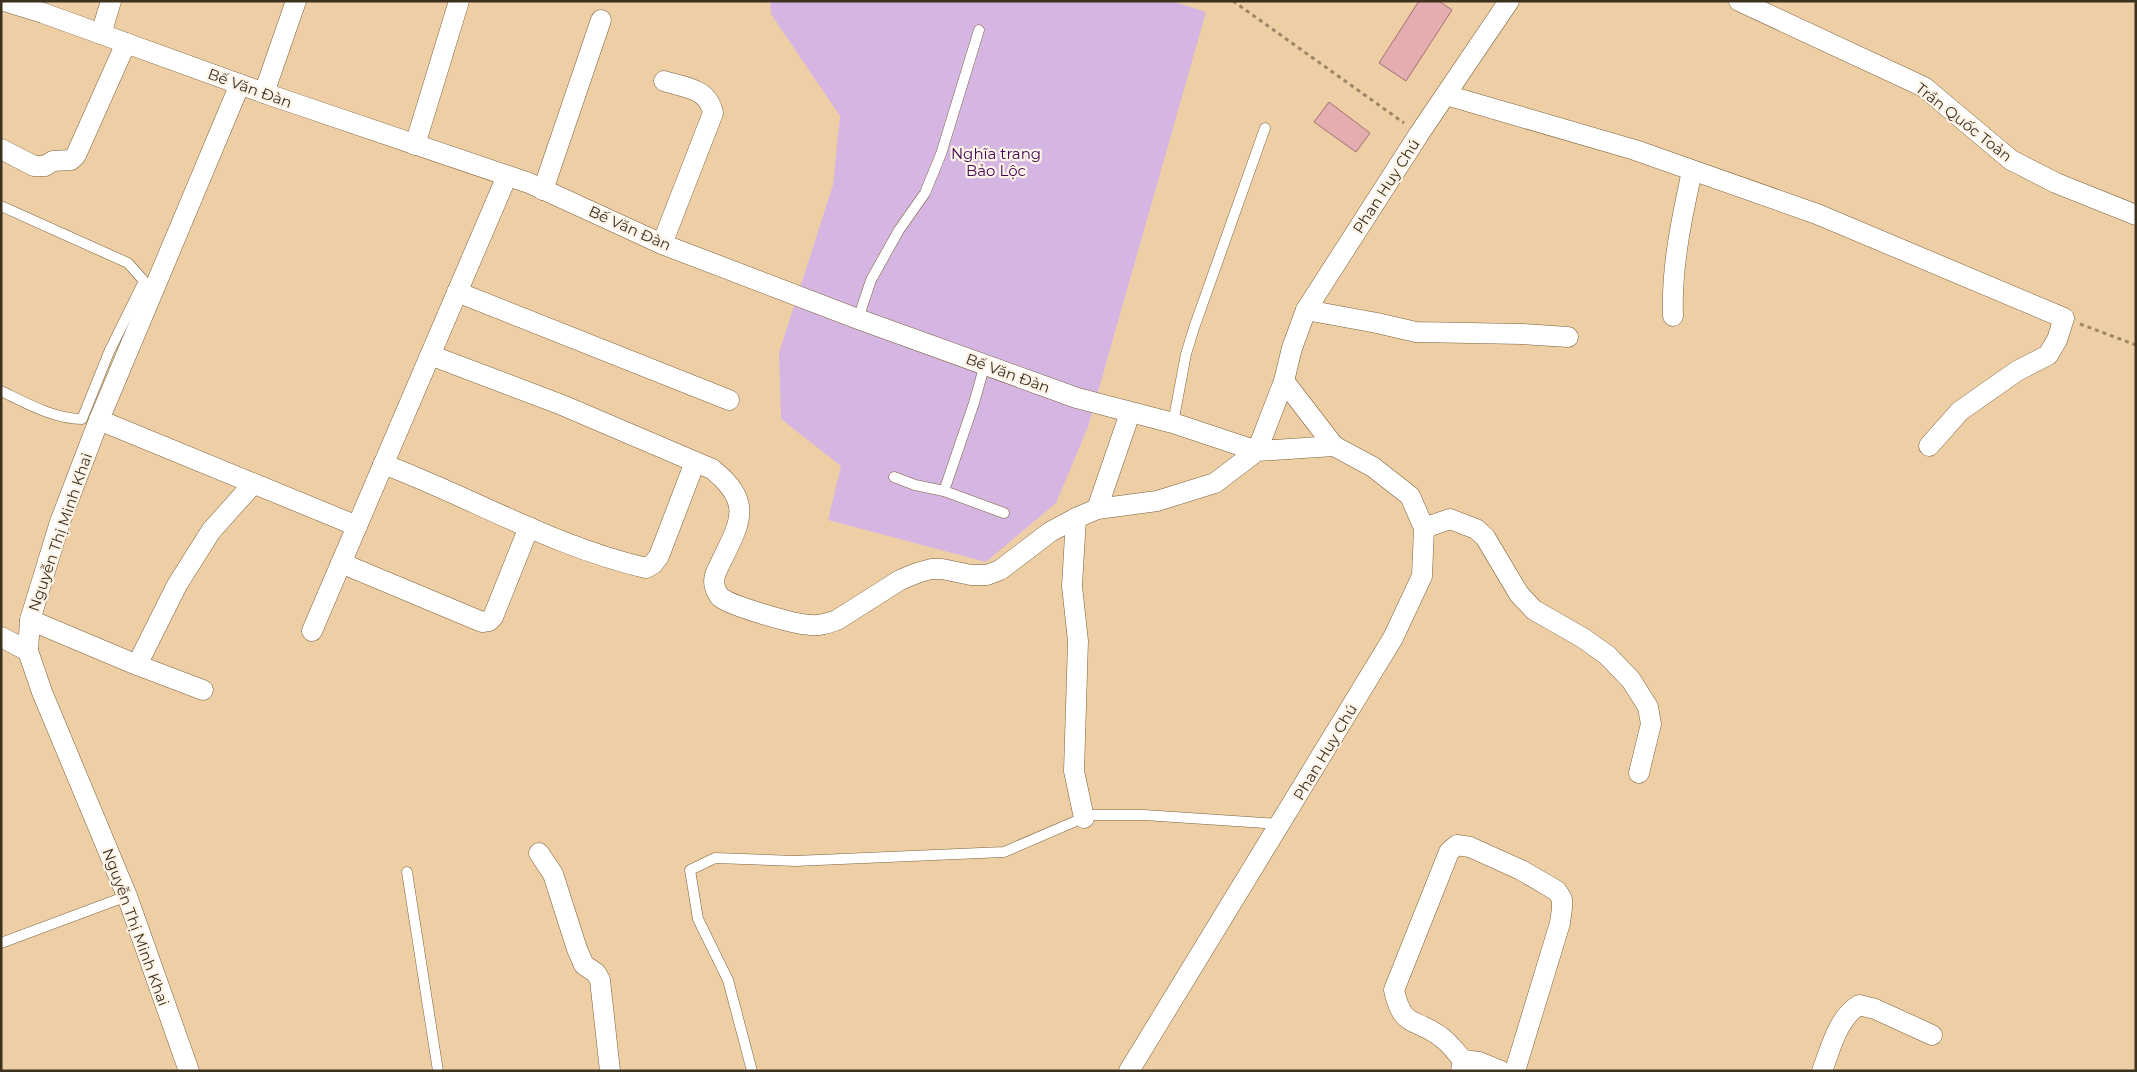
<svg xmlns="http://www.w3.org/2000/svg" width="2137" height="1072" viewBox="0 0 2137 1072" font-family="Montserrat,sans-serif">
	<rect width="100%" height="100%" fill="#eecfa5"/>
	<path fill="#d5b6e3" d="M770 1H1172L1206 12 1088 427 1056 503 986 562 828 520 841 466 781 419 779 353 833 185 840 116 771 14Z"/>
	<g fill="#e4adaf" stroke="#a26f72">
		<path d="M1419 1H1439L1452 10 1406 81 1379 63Z"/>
		<path d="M1329 102 1370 133 1356 152 1314 122Z"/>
	</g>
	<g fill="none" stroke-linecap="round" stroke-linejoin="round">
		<g stroke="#7c613a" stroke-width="11">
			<g id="service">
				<path d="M1 206 128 263 144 281 109 352 82 419C54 419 26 403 1 391"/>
				<path d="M858 319 871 280 899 230 925 193 941 154 979 30"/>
				<path d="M1173 423 1186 354 1194 328 1265 128"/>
				<path d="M894 477 915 485 944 491 1004 513"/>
				<path d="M944 491 974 403 985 364"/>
				<path d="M407 872 438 1071"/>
				<path d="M1 943 127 896"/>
				<path d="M752 1071 728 980 698 919 690 870 715 858 795 861 1004 852 1090 815H1144L1280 824"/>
			</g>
		</g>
		<g stroke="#7c613a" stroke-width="21">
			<g id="minor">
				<path d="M4 1 43 13 264 93 529 183 662 244 858 319 1077 398 1173 423 1257 451 1334 446 1284 381 1257 451 1215 483 1157 501 1097 509 1076 518 1050 532 1000 570 987 575H971L942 569H931L917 573 900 580 837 620C828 623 820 626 811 625 796 625 731 606 720 597 718 594 715 590 715 587 712 578 717 570 721 562 741 521 753 502 712 469L562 405 430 355"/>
				<path d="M1739 1 1924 87 2011 160 2056 183 2136 215"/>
				<path d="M101 34 111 1"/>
				<path d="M264 93 296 1"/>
				<path d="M1446 95 1635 150 1817 214 2064 318 2057 340 2048 355 2017 371 1960 411 1929 446"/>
				<path d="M415 145 459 1"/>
				<path d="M1 149 34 166H45L53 161 71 160 76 155 126 43"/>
				<path d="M543 190 601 20"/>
				<path d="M662 244 713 113C708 88 686 88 664 81"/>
				<path d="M457 292 729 400"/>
				<path d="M1306 310 1377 323 1416 332 1522 334 1568 337"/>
				<path d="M1673 316C1671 268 1682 217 1692 171"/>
				<path d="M1284 381 1292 348 1306 310 1419 134 1509 1"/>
				<path d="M99 420 357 526"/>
				<path d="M383 464C471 497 554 547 646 568L653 564 659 556 695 462"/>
				<path d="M1097 509 1130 413"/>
				<path d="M1076 518 1072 586 1078 641 1074 771 1084 818"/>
				<path d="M1424 528 1450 519 1476 529 1485 537 1519 594 1534 610 1583 638 1607 655 1631 680 1648 707 1651 724 1639 773"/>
				<path d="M341 563 482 622 489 621 493 617 529 527"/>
				<path d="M30 620 137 665 203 690"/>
				<path d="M312 631 507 176"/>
				<path d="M1 637 28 651"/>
				<path d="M137 665 177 585 211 531 253 484"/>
				<path d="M539 853 553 874 577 949 584 965 596 973 600 980 610 1071"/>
				<path d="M1463 1060C1456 1053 1450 1043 1441 1037 1415 1017 1403 1030 1394 990L1449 852 1457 845 1470 847 1521 870 1557 891 1562 899V908L1560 923 1515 1071"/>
				<path d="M189 1071 127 896 42 692 28 651 30 620 60 522 99 420 240 84"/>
				<path d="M1129 1071 1393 638 1422 576 1424 528 1410 496 1373 467 1334 446"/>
				<path d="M1461 1071 1463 1060 1479 1062 1501 1071"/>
				<path d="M1822 1071C1831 1048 1837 1019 1859 1005L1875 1009 1932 1035"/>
			</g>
		</g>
		<g stroke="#9c8668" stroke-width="3" stroke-dasharray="4 4" stroke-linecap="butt">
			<path d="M1233 1 1404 123"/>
			<path d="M2080 324 2136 345"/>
		</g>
		<use href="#service" stroke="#fff" stroke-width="10"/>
		<use href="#minor" stroke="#fff" stroke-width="20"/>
	</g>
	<g text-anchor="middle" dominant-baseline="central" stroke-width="4.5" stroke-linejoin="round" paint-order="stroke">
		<g font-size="15" fill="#3c301f" stroke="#fdf4e7">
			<text transform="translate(250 88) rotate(20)">Bế Văn Đàn</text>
			<text transform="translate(1964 122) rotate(38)">Trần Quốc Toản</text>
			<text transform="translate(1386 186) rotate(-57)">Phan Huy Chú</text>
			<text transform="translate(630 228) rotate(24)">Bế Văn Đàn</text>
			<text transform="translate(1008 373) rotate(20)">Bế Văn Đàn</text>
			<text transform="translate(60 532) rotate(-71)">Nguyễn Thị Minh Khai</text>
			<text transform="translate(1325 752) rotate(-59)">Phan Huy Chú</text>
			<text transform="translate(136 927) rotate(70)">Nguyễn Thị Minh Khai</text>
		</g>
		<g font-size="15" fill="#420556" stroke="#fdf4e7">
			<text x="996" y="153">Nghĩa trang<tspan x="996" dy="17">Bảo Lộc</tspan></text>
		</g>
	</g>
	<rect width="2137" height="1072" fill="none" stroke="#3c301f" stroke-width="5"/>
</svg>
